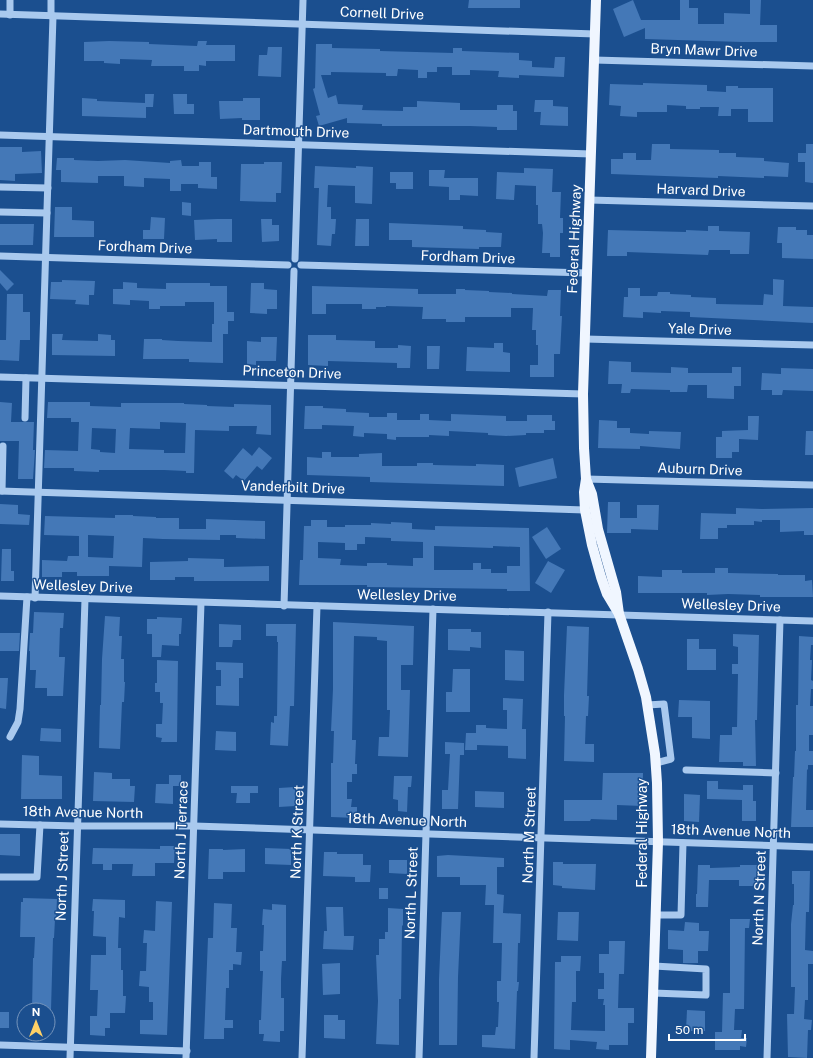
<svg xmlns="http://www.w3.org/2000/svg" width="813" height="1058" viewBox="0 0 813 1058" font-family="'Public Sans',sans-serif">
	<rect width="100%" height="100%" fill="#1b4f8f"/>
	<g fill="#4478b7" fill-rule="evenodd">
		<path d="M469 0H520V8H468Z"/>
		<path d="M633 0 641 20H680V0H689V8H698V24H724V13L750 14V0H761L760 25H777V42H742L645 39V28L624 37 613 9Z"/>
		<path d="M109 41 149 42V44L197 46 198 41H207L206 45H235V61H206V66L199 65V71H184V66H151L152 60 120 59V64L104 63V61H84V42Z"/>
		<path d="M316 44H332V48L380 49V51L453 53V48H462V51L519 53V60L532 61V67L554 68 555 57H565L564 77 519 75V78L498 77 499 71 470 70V75H452V67H437V72H427V78H418V70L398 69 397 76H386V73L331 72V75H321L328 98 336 95 338 104 363 105 362 110 403 111V107H417V101L460 103V110H497V105H513V111H517V130H497V127L470 126H382V124L347 123V118L319 126 316 116 320 115 313 89 315 88Z"/>
		<path d="M268 47H282L281 77 258 76 259 55H267Z"/>
		<path d="M643 83 707 85V91L726 92V86H738V88H773V122H748V109H731V116H718L719 107H700V109H686V106L667 105V112H637V117L620 116 621 106 609 105 610 84 643 85Z"/>
		<path d="M145 94H154L153 107H146V118L82 116V98L97 99V101L145 103Z"/>
		<path d="M173 94H187V104H194V114H174Z"/>
		<path d="M243 98H260V120H242V118L220 119 219 101H243Z"/>
		<path d="M535 100H553V106L568 107V126L540 125 541 112H534Z"/>
		<path d="M652 144H670V149L719 150V153H736V157L764 158V161L789 163 788 177 764 176V178L718 176V178L611 174V159H623V153H636V160H651Z"/>
		<path d="M806 144H813V183L805 182V162H798V153H806Z"/>
		<path d="M0 147H22V152L41 151 42 173 15 174V181L0 180Z"/>
		<path d="M57 158H74V160L98 161 125 160 170 163V161L181 160 182 166H199V162H211V177H217V189L198 188V184H181V191H170V179L144 178V187L124 186V176H98V183L61 182V170H56Z"/>
		<path d="M264 162H282L281 193H276V202L240 201 241 164H264Z"/>
		<path d="M315 166 356 168V166L373 167 372 204 355 203V186L328 185 327 207H331V219H336L335 234H332L331 246 317 245 319 188H314Z"/>
		<path d="M524 168 553 169 552 192H561L560 218H563V233H560V257H550V253H542L543 233 542 224H538V205H536V186L515 185 514 200 496 199 497 172 524 173Z"/>
		<path d="M429 170H445L444 178H478V196L460 195V200H449V187L429 186Z"/>
		<path d="M390 172H413V189H396V183H390Z"/>
		<path d="M182 202 191 203V216L182 215Z"/>
		<path d="M55 207H72V220L94 221V237H54Z"/>
		<path d="M151 217 165 218 164 239H143V230H150Z"/>
		<path d="M217 219H232V242H217V239L195 240 194 220Z"/>
		<path d="M261 219H272V225H279V241L262 242Z"/>
		<path d="M356 219H369V246H355Z"/>
		<path d="M389 223 463 226V229L486 230V232L502 233 501 247H479V249L412 247V240H389Z"/>
		<path d="M0 224H34L33 245H0Z"/>
		<path d="M708 226H719V231L750 232 749 254H730V250H709L708 255 627 252V256H607L608 230 686 232V230L708 231Z"/>
		<path d="M778 227H796V230H807V235H813V259L782 258V243H777Z"/>
		<path d="M0 270 14 284 7 291 0 283Z"/>
		<path d="M773 279 784 280 783 306 813 307V323L690 317V312L661 311V313L643 312V318L623 317 624 297H628V288H640V296H657L658 292H670V294L691 295V297L716 298V304L763 305 764 294 773 295Z"/>
		<path d="M62 280 95 281 94 295H89V305L75 304 76 300 50 299 51 282H62Z"/>
		<path d="M123 282 137 283V288L166 289V283H210V286H227V312H234V321H228V334H223V363L189 362V359H143L144 339H162V340L178 341 212 342V324H214V302H185V306H160V309H149V301L130 300V305L113 304V289H123Z"/>
		<path d="M251 283H264V289L277 290V309H267V314L250 313Z"/>
		<path d="M312 286 418 289V294H456V289H465V290L489 291V292L512 293V294L547 296 548 290H561L560 316H562L560 354H554V377H530V365H538V345H536V330H532L533 308H511V317H465V322H446V319H422L423 307 386 306V307H376V309H362V304H326V314H312Z"/>
		<path d="M7 294H23V312H30V340H20L19 361 0 360V340H6Z"/>
		<path d="M52 334H63L62 340 98 341V334L111 335V340H115V356L52 355Z"/>
		<path d="M308 335H336V340L375 341V348H398V345L411 346 410 368H397V363L328 361V366L308 365Z"/>
		<path d="M261 337H277L276 361H256V365L247 364V341L261 342Z"/>
		<path d="M494 343H503V352L510 353V372L466 371 467 347 494 348Z"/>
		<path d="M427 346H440L439 369H427Z"/>
		<path d="M609 361 631 362V372L671 373V367L688 368V373H732V367H741V386H734V399L707 398V385H688L687 392H670V390L631 389 630 393H621L622 384H608Z"/>
		<path d="M781 368 813 369V391L783 390 782 395H772V390H761L762 373 781 374Z"/>
		<path d="M0 402 12 403 11 422H34L33 450H35L33 479H18L19 441H0Z"/>
		<path d="M48 402H90V406L121 407V403H184V404L207 405V406L234 407V404L271 405V435L256 434 257 426H229V431L195 430 194 473H186V471L164 470H99V472L74 471V468H44L45 450 78 451 79 422H71V418H47ZM160 422 186 423 185 453H164V450L129 449 130 428 160 429ZM92 428 116 429 115 453 100 452V450L91 449Z"/>
		<path d="M305 406H323V408L346 409V412L369 413V417H387V413H397V420H420V414H429V420L451 421V414L506 416V421H527V415H552V421H555V430H544V433H526V435L506 436 488 435V433L449 431V436L429 435V437H396V440L387 439V434L364 433V437L353 436 354 426 322 425V429H304Z"/>
		<path d="M748 416H759L758 440 739 439V452H732V458H716V437H722V431L748 430Z"/>
		<path d="M599 420 617 421V428H630V433L649 434V431L681 432 680 449 640 446V449L598 448Z"/>
		<path d="M806 431H813V455H805Z"/>
		<path d="M259 447 272 458 262 470 257 466 244 481 236 475 233 479 224 471 243 448 252 456Z"/>
		<path d="M322 452H331V457H359V454L382 453V466H417V463H433V465L476 466V464L504 465V486L370 482V477L307 475V457L322 458Z"/>
		<path d="M553 458 557 478 519 487 515 468Z"/>
		<path d="M608 502H620V518H637V505H659L658 530 631 529V533H607Z"/>
		<path d="M0 504 18 505V514L30 515 29 525 0 524Z"/>
		<path d="M736 508 762 509 813 508V535H804V531L780 532V520H762V522L754 521V525H727V528H718V539H700L701 513 736 514Z"/>
		<path d="M115 515H133V516L156 517V518H179V529H206V519L265 521V539L236 538V535H220V540L163 539 143 538 142 567 109 566V576H77V572H62V577H42V560L67 561 68 556H79V536L44 535 45 516 115 518ZM88 535 114 536 113 558 88 557Z"/>
		<path d="M311 520H327V527H345V525H371V523L391 524V522L412 523V529L435 530V526L529 528 530 591H507V589L367 587V585H299L300 560H303L304 526H311ZM365 537 391 538V541L423 542V558H413V566L387 565V563H367V566L340 565 341 559 318 558V542L345 543V550H357V544H365ZM434 546 493 548V546L520 547V566H507V573H491V569H481V563H473V570H434Z"/>
		<path d="M547 527 561 549 546 559 532 537Z"/>
		<path d="M2 549H11V571H14V581H1Z"/>
		<path d="M188 558 224 559V567L269 566V581H194V577H175V580H150V562L188 561Z"/>
		<path d="M548 561 565 570 551 593 535 583Z"/>
		<path d="M715 568H728V573L778 574V575H805V581L812 580 813 597H760V595L728 594 707 595V593H638V576L662 577V570H682V573H715Z"/>
		<path d="M34 612 64 613 63 628H60L59 657H65L63 696H47V688H35L36 670H30V651H29L30 633H33Z"/>
		<path d="M105 616 120 617 119 636H122L121 659H124V682H125L124 702H122L120 749 99 748 100 705H101L102 659Z"/>
		<path d="M157 617 182 618 181 634H179V646L162 645 161 657H152V634H147V619H157Z"/>
		<path d="M333 622 414 626 413 665H401V690H410L408 757 378 756 379 737H389L390 710H387V641L377 640V637L354 636 352 740H356L355 764H357V774H352V782H347V799H352L351 807H357V818L331 817V763H333L334 731H331L333 689Z"/>
		<path d="M219 624 241 625V640H233L232 647H219Z"/>
		<path d="M266 624H296L294 706H290L288 746 270 745 271 722 274 723V716H277L278 642H277V636H266Z"/>
		<path d="M567 626 589 627 587 696H589L588 716H586L585 744H594V762L564 761 565 716H564V695Z"/>
		<path d="M448 629H471V632H481V648L470 647V651L448 650Z"/>
		<path d="M0 633H20L19 651H0Z"/>
		<path d="M733 634 759 635 757 720H755L756 766H743V762H719L720 735H732V727H737L738 674H732V664H738V647L733 646Z"/>
		<path d="M799 636 813 637V645H811L810 660H812L811 680 813 681V689H811L810 706H813V735H809V751H813V765H808V770L807 769 806 810H813V827H791L793 777H794L795 751H796V705H798Z"/>
		<path d="M687 639H699V649H716V670H687Z"/>
		<path d="M505 650 524 651V681L505 680Z"/>
		<path d="M157 660 178 661 177 742H161L162 738 156 737V724H162L163 703H160V692H155V683H157Z"/>
		<path d="M216 662 243 663V678H239V706L216 705V686H221V670H216Z"/>
		<path d="M453 669H470V712H446V692H452Z"/>
		<path d="M0 678H8L6 709 0 708Z"/>
		<path d="M503 698 523 699 522 729H526V759L508 758V746L477 745V750H465L466 733H476V725H486V728L507 729V710H503Z"/>
		<path d="M679 700 710 701V739L692 738V717H678Z"/>
		<path d="M41 728 61 729V742L40 741Z"/>
		<path d="M216 731 236 732V751L215 750Z"/>
		<path d="M445 742 464 743V755H460L458 809H442V790H448L450 754H445Z"/>
		<path d="M22 755 39 756V775L62 776V799H21Z"/>
		<path d="M94 772 112 773V779H130V786H135L134 802 93 801Z"/>
		<path d="M603 773H643L642 806 617 805V820L591 819 590 821H564V800H602Z"/>
		<path d="M169 775H181V786H173V804L155 803 156 784H169Z"/>
		<path d="M394 776H412L411 787H408L407 812 398 811V800L393 799Z"/>
		<path d="M707 781H718V789L743 790V785H753V801H756V821H742V800L707 799Z"/>
		<path d="M231 786H258V793H250V803H236L237 793H231Z"/>
		<path d="M295 787V806L279 807V788Z"/>
		<path d="M475 791 504 792V808L475 807Z"/>
		<path d="M684 794 700 795 699 822 684 821Z"/>
		<path d="M0 834H20V856L0 855Z"/>
		<path d="M160 846H175L174 863H155V876H132L133 864H112V870H103V864H92L93 848 160 849Z"/>
		<path d="M265 848 291 849V865L265 864Z"/>
		<path d="M209 849H223V850L245 849V872H223V879H208Z"/>
		<path d="M324 852H337V854H363V865H371L370 882H355V877L323 876Z"/>
		<path d="M448 855 504 858V867H497V894L504 895 503 913 521 914 520 943H518L517 982H519L518 991H517L515 1049 482 1047V1035H495L496 1027H498L499 1002H497V981H501L502 943H493L494 905H485L486 885H460V877H437V856Z"/>
		<path d="M389 860H407V874L389 873Z"/>
		<path d="M553 862H563V864H596L595 890 562 888V886L553 885Z"/>
		<path d="M698 865H710V868L740 867V865H760L759 886H739V880H709L708 907H696V894H697Z"/>
		<path d="M792 871H810L809 912H806L805 950 813 951V964H808V1000H805L804 1019 812 1020 811 1030H808L807 1058 788 1057 787 1014H794L795 987H791V924L793 905H794V884H792Z"/>
		<rect x="379" y="888" width="9" height="11"/>
		<path d="M23 898 57 899 56 919H55L54 938H53L51 1010H32L33 958H34L35 937H20L21 902H23Z"/>
		<path d="M93 899 125 900V918L119 917 118 948H121V970H123V996H126L125 1013H110V1028H105V1036L90 1035V1016H97L98 990H90L91 955H106V937L93 936 94 911H92Z"/>
		<path d="M156 901 172 902 167 1035 140 1034V1020H153V1002H149V987L139 986 140 971H146L147 943H143L144 930 155 931Z"/>
		<path d="M214 903 232 904 231 928H237L236 952H242L241 965 233 964V970H229V988H226L225 1020H233V1028H224V1039H204L208 938H213Z"/>
		<path d="M272 904 286 905V961H282L281 979V998H284V1031H280V1042L263 1041 264 1034H259V1020H261L262 994 263 971H260V951H263L264 925H262L263 909 272 910Z"/>
		<path d="M326 907H343L344 936H354L353 950 323 949 324 931H327Z"/>
		<path d="M388 908 403 909V926L402 925 401 999H399V1045L376 1044 378 1001 376 955H379V939H385V932H388Z"/>
		<path d="M442 912H461L458 977 457 1045H439V979Z"/>
		<path d="M558 912H579L578 941 557 940Z"/>
		<path d="M730 919H750L749 928H745L744 1009H735L734 1030H742L741 1038H747L746 1047 740 1046V1050H715V1032H722L723 993H730Z"/>
		<path d="M685 922 699 923V931H709L708 951H698V963H683V950L668 949V930L684 931Z"/>
		<path d="M609 941H625L624 974H619L618 1008H634V1023H628V1045H609V1050L596 1049 597 1042 570 1040V1050L554 1049 555 962H561V956H581L580 971H576V1002H572L571 1030 605 1031V1005H603L604 999H598V989H604V973H599V954H609Z"/>
		<path d="M340 963V994L323 995 322 964Z"/>
		<path d="M687 1010 705 1011V1031H686Z"/>
		<rect x="0" y="1012" width="9" height="16"/>
		<path d="M324 1015H338V1020H345V1039L324 1038Z"/>
	</g>
	<g fill="none" stroke-linecap="round" stroke-linejoin="round">
		<g stroke="#a9c9ee" stroke-width="7">
			<path d="M0 14 595 34"/>
			<path d="M10 15V0"/>
			<path d="M51 16V0"/>
			<path d="M594 60 813 66"/>
			<path d="M0 135 591 154"/>
			<path d="M0 187 48 188"/>
			<path d="M589 200 813 206"/>
			<path d="M0 212 47 213"/>
			<path d="M0 256 288 265"/>
			<path d="M295 259 303 0"/>
			<path d="M301 265 587 273"/>
			<path d="M585 339 813 345"/>
			<path d="M0 377 583 394"/>
			<path d="M25 418 26 378"/>
			<path d="M586 479 813 485"/>
			<path d="M0 491 585 510"/>
			<path d="M2 491 3 446"/>
			<path d="M0 596 813 621"/>
			<path d="M35 598 53 16"/>
			<path d="M284 606 294 271"/>
			<path d="M647 705 664 704 671 759 656 763"/>
			<path d="M10 737 18 722 20 709 27 597"/>
			<path d="M686 770 776 773"/>
			<path d="M0 824 77 826H194L813 847"/>
			<path d="M0 877H37L40 825"/>
			<path d="M655 915H681L683 843"/>
			<path d="M653 993 706 995V969L654 966"/>
			<path d="M0 1045 187 1051"/>
			<path d="M70 1058 85 599"/>
			<path d="M186 1058 201 603"/>
			<path d="M302 1058 317 606"/>
			<path d="M419 1058 433 609"/>
			<path d="M534 1058 548 612"/>
			<path d="M767 1058 780 620"/>
		</g>
		<g stroke="#f0f6ff" stroke-width="10">
			<path d="M596 0 583 394 584 448 586 479 584 492 585 510 592 545 601 577 607 594 619 614"/>
			<path d="M586 479 592 494 598 529 616 592 619 614 638 669 646 697 655 754 657 783 658 842 651 1058"/>
		</g>
	</g>
	<g text-anchor="middle" dominant-baseline="central" stroke-width="3" stroke-linejoin="round" paint-order="stroke">
		<g font-size="14" fill="#fff" stroke="#1b4f8f">
			<text transform="translate(382 13) rotate(2)">Cornell Drive</text>
			<text transform="translate(704 50) rotate(2)">Bryn Mawr Drive</text>
			<text transform="translate(296 131) rotate(2)">Dartmouth Drive</text>
			<text transform="translate(701 190) rotate(2)">Harvard Drive</text>
			<text transform="translate(574 239) rotate(-88)">Federal Highway</text>
			<text transform="translate(145 247) rotate(2)">Fordham Drive</text>
			<text transform="translate(468 257) rotate(2)">Fordham Drive</text>
			<text transform="translate(700 329) rotate(2)">Yale Drive</text>
			<text transform="translate(292 372) rotate(2)">Princeton Drive</text>
			<text transform="translate(700 469) rotate(2)">Auburn Drive</text>
			<text transform="translate(293 487) rotate(2)">Vanderbilt Drive</text>
			<text transform="translate(83 586) rotate(2)">Wellesley Drive</text>
			<text transform="translate(407 595) rotate(1)">Wellesley Drive</text>
			<text transform="translate(731 605) rotate(2)">Wellesley Drive</text>
			<text transform="translate(83 812) rotate(1)">18th Avenue North</text>
			<text transform="translate(407 820) rotate(2)">18th Avenue North</text>
			<text transform="translate(181 830) rotate(-88)">North J Terrace</text>
			<text transform="translate(731 831) rotate(2)">18th Avenue North</text>
			<text transform="translate(297 832) rotate(-88)">North K Street</text>
			<text transform="translate(642 833) rotate(-90)">Federal Highway</text>
			<text transform="translate(529 835) rotate(-88)">North M Street</text>
			<text transform="translate(62 876) rotate(-88)">North J Street</text>
			<text transform="translate(411 893) rotate(-88)">North L Street</text>
			<text transform="translate(759 898) rotate(-88)">North N Street</text>
		</g>
	</g>
	<g transform="translate(36 1022)"><circle r="19" fill="#1b4f8f" stroke="#7695bc"/>
	<path d="M0-3L7 15L0 10L-7 15Z" fill="#ffd166"/>
	<text y="-6" font-size="11" font-weight="bold" text-anchor="middle" fill="#ffffff">N</text>
	</g>
	<path d="M669 1034v6h76v-6" fill="none" stroke="#ffffff" stroke-width="2"/>
	<text x="675" y="1034" font-size="12" fill="#ffffff" stroke="#1b4f8f" stroke-width="3" paint-order="stroke">50 m</text>
</svg>
